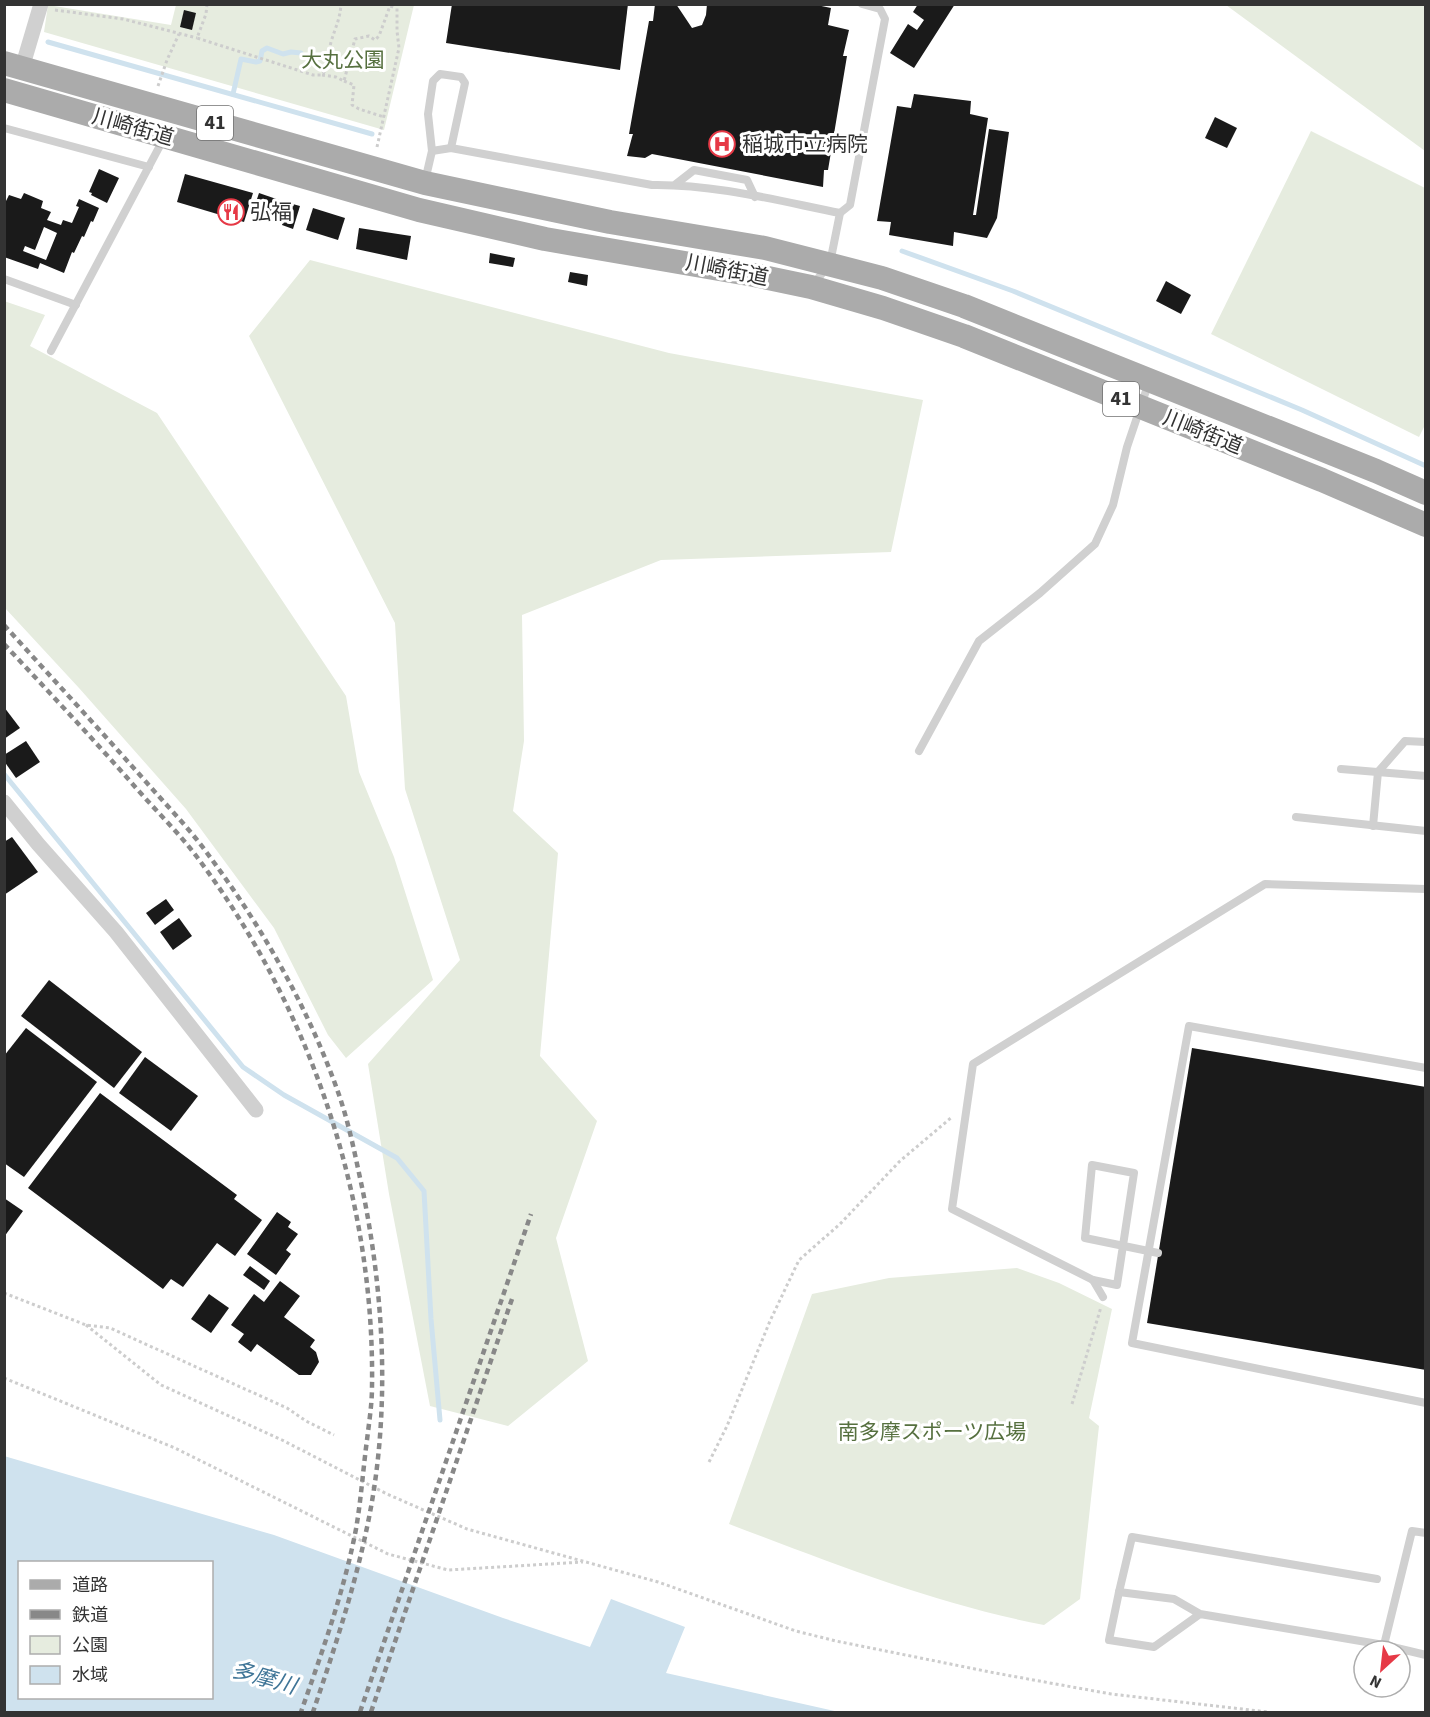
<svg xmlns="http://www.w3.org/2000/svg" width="1430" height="1717" viewBox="0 0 1430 1717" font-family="'Source Sans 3','Noto Sans JP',sans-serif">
	<rect width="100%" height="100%" fill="#fff"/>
	<g fill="#e6ecdf">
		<path d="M48 5 171 25 176 5H414L384 130 44 32Z"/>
		<path d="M1226 5H1425V151Z"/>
		<path d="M1311 131 1425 188 1426 423 1419 437 1211 334Z"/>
		<path d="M310 260 669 353 923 400 891 552 661 560 522 615 524 741 513 811 558 853 540 1056 597 1121 556 1238 588 1361 508 1426 430 1406 389 1194 368 1064 460 960 405 789 395 623 249 336Z"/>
		<path d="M4 301 45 315 30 346 157 413 346 696 359 772 394 857 433 980 346 1058 328 1035 274 928 186 809 79 688 5 608Z"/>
		<path d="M1017 1268 1059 1283 1112 1309 1089 1418 1099 1426 1080 1599 1044 1625C935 1604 832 1563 729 1524L812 1294 889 1278Z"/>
	</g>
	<path fill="#cfe2ee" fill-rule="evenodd" d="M4 1456 274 1535 503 1618 590 1647 611 1599 685 1627 666 1673 839 1712H5ZM20 1562H212V1698H20Z"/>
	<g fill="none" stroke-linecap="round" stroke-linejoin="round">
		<g stroke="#cfe2ee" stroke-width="5">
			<path d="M48 42 372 134"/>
			<path d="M233 94 241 59 256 62 260 61 262 51 267 48 283 54 291 52 301 53"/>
			<path d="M902 251 1013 291 1302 410 1426 466"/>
			<path d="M4 774 243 1067 284 1095 397 1158 424 1191 431 1319 440 1420"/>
		</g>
	</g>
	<g fill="#1a1a1a" fill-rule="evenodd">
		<path d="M452 4H628L620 70 446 43Z"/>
		<path d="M655 4H676L692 28 702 25 706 15 707 4H812L831 8 828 25 849 30 843 56H847L828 170H824L823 187 652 154 645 158 627 156 632 137 633 134H629L649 21H653Z"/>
		<path d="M918 4H955L914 68 890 53 908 24 917 30 924 20 913 12Z"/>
		<path d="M184 10 196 13 192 30 180 27Z"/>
		<path d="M914 94 971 101 970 114 988 118 973 215H976L989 129 1009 132 997 218 987 238 954 232 953 246 889 235 891 222 877 221 897 106 911 108Z"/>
		<path d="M1215 117 1237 128 1227 148 1205 138Z"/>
		<path d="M99 169 119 178 107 203 91 195 92 193 89 192Z"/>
		<path d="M185 174 253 193 244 222 177 202Z"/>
		<path d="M24 193 43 201 41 208 51 212 47 220 61 225 63 220 72 223 79 207 76 206 79 199 99 208 93 222 91 221 84 237 82 236 74 253 72 252 64 273 40 263 38 269 4 257V205L9 195 21 199ZM44 227 57 233 46 260 23 251 25 246 35 250Z"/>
		<path d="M259 193 285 202 280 219 268 215 256 202Z"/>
		<path d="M289 203 300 206 293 229 282 225Z"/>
		<path d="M313 208 345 218 338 240 306 230Z"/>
		<path d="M359 228 411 236 407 260 356 249Z"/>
		<path d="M490 253 515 258 513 267 489 263Z"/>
		<path d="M570 272 588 275 587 286 568 282Z"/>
		<path d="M1166 281 1191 295 1181 314 1156 301Z"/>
		<path d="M4 707 20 728 4 739Z"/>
		<path d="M26 741 40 762 16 778 4 761V755Z"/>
		<path d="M12 837 38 872 4 895V842Z"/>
		<path d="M166 899 174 910 155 925 146 913Z"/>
		<path d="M179 918 192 936 173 950 160 932Z"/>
		<path d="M49 980 142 1052 114 1088 21 1016Z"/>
		<path d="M26 1028 97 1082 24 1177 4 1163V1056Z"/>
		<path d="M1192 1048 1426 1087V1370L1147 1323Z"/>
		<path d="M145 1057 198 1096 171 1131 119 1093Z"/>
		<path d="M100 1093 237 1195 234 1199 262 1220 235 1256 217 1243 183 1287 171 1279 163 1289 28 1188Z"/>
		<path d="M4 1198 23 1211 4 1237Z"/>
		<path d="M277 1212 291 1222 288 1227 298 1234 286 1250 291 1254 276 1275 247 1254Z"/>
		<path d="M250 1266 270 1281 264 1290 243 1275Z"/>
		<path d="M280 1281 300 1296 284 1317 315 1340 310 1347 316 1352 319 1362 311 1375H299L257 1344 251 1352 238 1342 244 1334 231 1325 254 1294 264 1302Z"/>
		<path d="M209 1294 229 1308 211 1333 191 1319Z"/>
	</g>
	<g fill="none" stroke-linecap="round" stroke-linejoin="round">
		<g stroke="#cdcdcd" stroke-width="3" stroke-dasharray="3 3" stroke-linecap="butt">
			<path d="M207 4 206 14 197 38 313 75H322C330 65 328 54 331 42 335 28 340 20 341 4"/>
			<path d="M55 10 123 19 197 38"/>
			<path d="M322 75 336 77 344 81 355 39 369 36 375 40 379 36 390 6 396 8"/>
			<path d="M344 81 354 85 352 105 359 109 384 117"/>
			<path d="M158 86 167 60 179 34"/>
			<path d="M377 147 399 48 397 31V4"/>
			<path d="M4 1293 86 1325 110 1328 287 1408 306 1421 334 1435"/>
			<path d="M86 1325 161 1385 282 1440 387 1494 467 1529 658 1582 796 1631 836 1641 995 1673 1111 1694 1268 1712"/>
			<path d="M4 1378 175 1448 388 1554 448 1570 583 1562"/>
			<path d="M1072 1404 1101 1307"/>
			<path d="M709 1462 727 1426 770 1321 799 1260 840 1224 900 1161 952 1117"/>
		</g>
		<g stroke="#d0d0d0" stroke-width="8">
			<path d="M4 128 149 167"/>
			<path d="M432 151 451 148 652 185C715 184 779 201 840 213"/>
			<path d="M425 181 432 151 428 114 433 81 440 74 461 77 465 83 451 148"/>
			<path d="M676 184 694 170 747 180 755 197"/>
			<path d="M4 279 76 305"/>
			<path d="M813 285 830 263 840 213 850 205 885 19 880 9 862 4"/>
			<path d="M51 351 164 138"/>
			<path d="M919 751 979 641 1040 593 1095 544 1113 505 1127 447 1149 382"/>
			<path d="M1341 769 1426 776"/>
			<path d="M1296 817 1426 831"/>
			<path d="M1373 826 1378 772 1405 741 1426 742"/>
			<path d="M1426 1068 1189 1026 1132 1343 1426 1403"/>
			<path d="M1093 1280 1117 1285 1134 1173 1092 1165 1085 1238 1158 1253"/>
			<path d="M1103 1297 1093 1280 952 1209 973 1064 1265 884 1426 889"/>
			<path d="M1119 1592 1132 1537 1377 1579"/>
			<path d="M1200 1614 1154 1647 1109 1640 1119 1592 1174 1599 1200 1614 1384 1645 1412 1531 1426 1533"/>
			<path d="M1384 1645 1426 1655"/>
		</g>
		<g stroke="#d0d0d0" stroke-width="15">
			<path d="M22 68 41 4"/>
			<path d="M4 802 38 844 116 932 256 1110"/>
		</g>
		<g stroke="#ababab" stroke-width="24">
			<path d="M4 63 425 183 610 222 765 248 882 278 964 306 1376 471 1426 493"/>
			<path d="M4 90 419 210 545 239 754 275 811 287 883 308 964 336 1322 480 1426 525"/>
		</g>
		<g stroke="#888" stroke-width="4.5" stroke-dasharray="6 4.5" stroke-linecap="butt">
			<path d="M4 625C52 678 100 730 147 783 167 806 189 828 207 853 261 925 308 1007 338 1092 349 1123 355 1155 362 1187 385 1299 391 1419 366 1532 353 1593 333 1653 313 1712"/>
			<path d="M4 644C49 692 94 740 137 789 157 812 179 833 197 857 310 1007 375 1199 372 1387 372 1404 369 1423 367 1440 363 1470 361 1500 356 1529 344 1592 322 1652 301 1712"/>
			<path d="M360 1712 531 1214"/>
			<path d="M371 1712 513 1296"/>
		</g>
	</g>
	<defs>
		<g id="hospital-ring" transform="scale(1.35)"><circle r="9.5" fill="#fff" stroke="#e63946" stroke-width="1.5"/><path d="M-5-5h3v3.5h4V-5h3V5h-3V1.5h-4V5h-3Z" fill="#e63946"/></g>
		<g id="restaurant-ring" transform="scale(1.35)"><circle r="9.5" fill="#fff" stroke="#e63946" stroke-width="1.5"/><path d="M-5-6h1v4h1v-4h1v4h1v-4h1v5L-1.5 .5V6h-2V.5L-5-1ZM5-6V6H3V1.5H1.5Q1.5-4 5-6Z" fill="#e63946"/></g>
	</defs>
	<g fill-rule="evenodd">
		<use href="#hospital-ring" x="722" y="144"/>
		<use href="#restaurant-ring" x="231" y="212"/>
	</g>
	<g text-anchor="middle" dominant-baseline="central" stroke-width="6" stroke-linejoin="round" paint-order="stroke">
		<g fill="#fff" stroke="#707070" stroke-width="1.5">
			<rect x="197" y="106" width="36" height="34" rx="4.5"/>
			<rect x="1103" y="382" width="36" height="34" rx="4.5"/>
		</g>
		<g font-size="20" font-weight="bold" fill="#333">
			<text x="215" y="123">41</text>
			<text x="1121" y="399">41</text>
		</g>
		<g font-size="21" fill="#56703f" stroke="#fff">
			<text x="343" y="60">大丸公園</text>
			<text x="932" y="1432">南多摩スポーツ広場</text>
		</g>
		<g font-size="21" fill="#333" stroke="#fff">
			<text transform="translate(133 127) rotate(16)">川崎街道</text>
			<text transform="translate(727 270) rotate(11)">川崎街道</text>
			<text transform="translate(1203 432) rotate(22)">川崎街道</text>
		</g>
		<g font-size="21" fill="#333" stroke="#fff" text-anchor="start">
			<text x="742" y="144">稲城市立病院</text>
			<text x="250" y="212">弘福</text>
		</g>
		<g font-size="22" font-style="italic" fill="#3f7597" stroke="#fff">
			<text transform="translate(264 1678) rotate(16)">多摩川</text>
		</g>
	</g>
	<rect width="1430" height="1717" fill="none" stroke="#333333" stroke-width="12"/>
	<rect x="18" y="1561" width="195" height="138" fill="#ffffff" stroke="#adadad" stroke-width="1.5"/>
	<rect x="30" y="1580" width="30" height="9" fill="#ababab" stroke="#adadad" stroke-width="1.5"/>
	<text x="72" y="1591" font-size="18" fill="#333333">道路</text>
	<rect x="30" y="1610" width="30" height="9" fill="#888888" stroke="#adadad" stroke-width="1.5"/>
	<text x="72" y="1621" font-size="18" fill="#333333">鉄道</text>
	<rect x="30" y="1636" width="30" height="18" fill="#e6ecdf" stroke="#adadad" stroke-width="1.5"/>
	<text x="72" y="1651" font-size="18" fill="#333333">公園</text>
	<rect x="30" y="1666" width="30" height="18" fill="#cfe2ee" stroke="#adadad" stroke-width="1.5"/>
	<text x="72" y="1681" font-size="18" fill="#333333">水域</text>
	<g transform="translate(1382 1669) rotate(207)"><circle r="28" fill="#ffffff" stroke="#adadad" stroke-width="1.5"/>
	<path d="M0-4.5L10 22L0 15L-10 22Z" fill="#e63946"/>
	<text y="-9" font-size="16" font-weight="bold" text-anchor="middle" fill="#333333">N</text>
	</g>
</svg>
